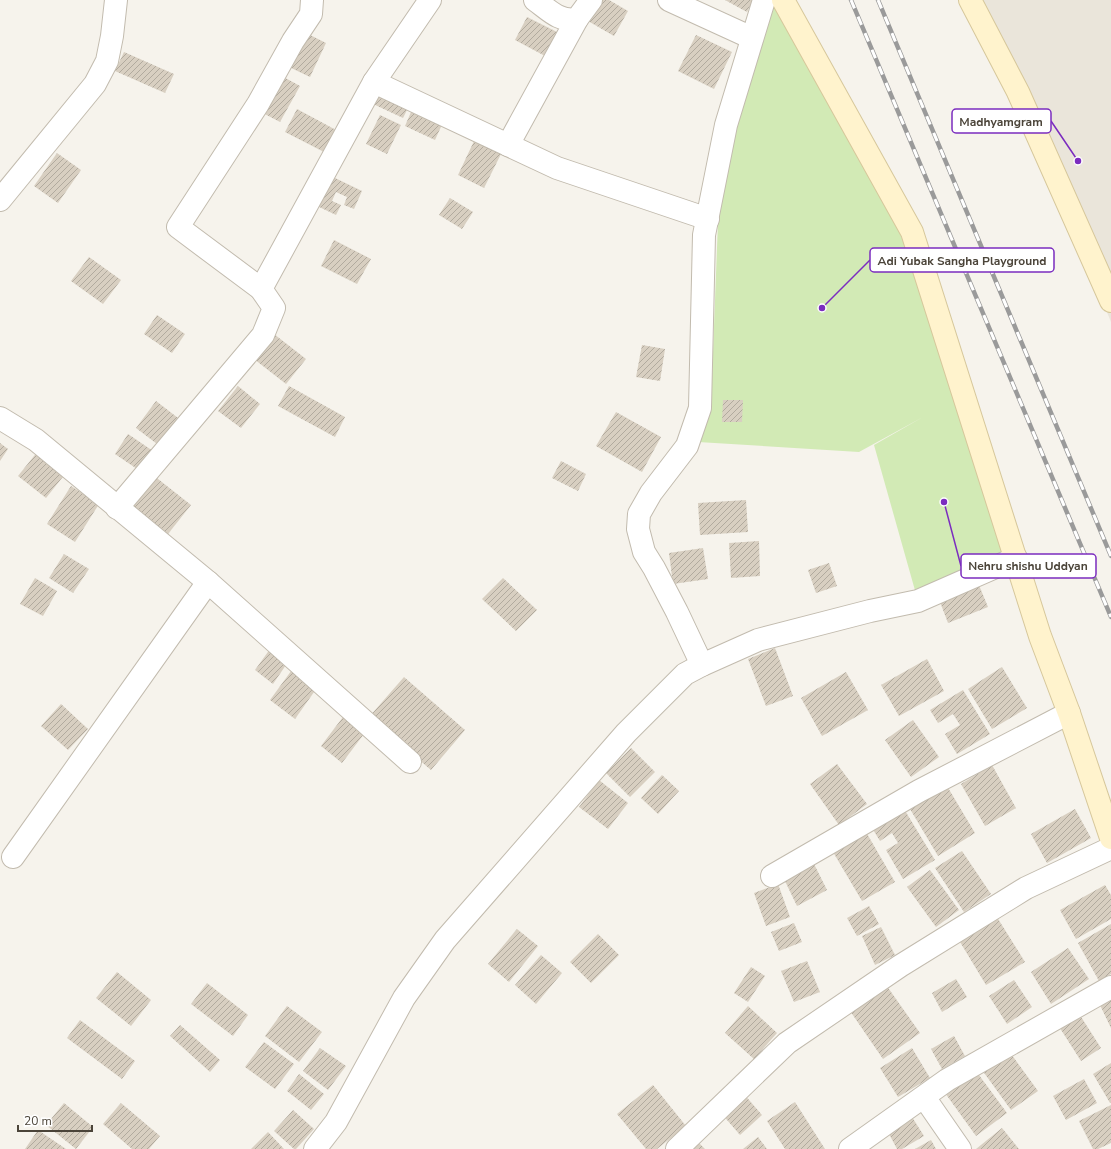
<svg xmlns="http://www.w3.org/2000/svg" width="1111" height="1149" viewBox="0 0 1111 1149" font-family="'Nunito Sans',sans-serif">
	<defs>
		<pattern id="building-hatch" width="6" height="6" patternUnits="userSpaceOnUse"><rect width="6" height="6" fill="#d8cfc1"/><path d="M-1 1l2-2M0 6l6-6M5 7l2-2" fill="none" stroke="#b1aa9e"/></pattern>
	</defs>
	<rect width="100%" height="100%" fill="#f6f3ec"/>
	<path fill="#eae5da" d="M979 0H1111V322Z"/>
	<path fill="#d2eab5" d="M775 0 884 193 964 395 1016 558 918 601 874 445 923 417 859 452 698 442 711 405 718 222 733 124Z"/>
	<g fill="url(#building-hatch)">
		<path d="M599 0H609L628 11 614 36 588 21Z"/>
		<path d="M725 0H753L747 12Z"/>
		<path d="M527 17 557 32 545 56 515 40Z"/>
		<path d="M302 31 326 43 310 77 285 65Z"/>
		<path d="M696 35 732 52 714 89 678 71Z"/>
		<path d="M124 52 174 74 165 93 115 71Z"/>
		<path d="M278 74 300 86 280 122 259 111Z"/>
		<path d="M379 87 411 102 403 118 371 103Z"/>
		<path d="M414 105 445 118 435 140 405 126Z"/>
		<path d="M297 109 336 130 324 152 285 132Z"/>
		<path d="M380 115 401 125 387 154 366 144Z"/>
		<path d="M475 139 502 152 484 188 458 175Z"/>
		<path d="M57 153 81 170 58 203 34 186Z"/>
		<path d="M333 177 362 191 354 209 344 205 347 197 336 192 332 201 341 205 336 215 315 205Z"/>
		<path d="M450 198 473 212 462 229 439 215Z"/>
		<path d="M334 240 371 259 357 284 321 266Z"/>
		<path d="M89 257 121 280 103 304 71 281Z"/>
		<path d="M157 315 185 334 172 353 144 334Z"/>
		<path d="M274 334 306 359 286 384 254 359Z"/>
		<path d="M642 345 665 349 660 381 636 377Z"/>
		<path d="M238 386 260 404 241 428 218 411Z"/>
		<path d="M289 386 345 417 335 437 278 406Z"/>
		<path d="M723 400H743L742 422H722Z"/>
		<path d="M156 401 182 421 161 447 136 428Z"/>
		<path d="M616 412 661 437 642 472 596 446Z"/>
		<path d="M128 434 153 451 140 471 115 454Z"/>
		<path d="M0 443 8 449 0 461Z"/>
		<path d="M38 451 66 473 46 498 18 476Z"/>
		<path d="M561 461 586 474 578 491 552 478Z"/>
		<path d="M153 475 191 505 164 539 127 508Z"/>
		<path d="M71 486 99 504 75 542 47 524Z"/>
		<path d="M746 500 748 532 700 535 698 503Z"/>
		<path d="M759 541 760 576 731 578 729 543Z"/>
		<path d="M703 548 708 579 673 584 669 553Z"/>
		<path d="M64 554 89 569 73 593 49 578Z"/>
		<path d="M829 563 837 586 816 593 808 570Z"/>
		<path d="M35 578 57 591 43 616 20 604Z"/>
		<path d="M503 578 537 610 516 631 482 599Z"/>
		<path d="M976 578 988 607 948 623 937 594Z"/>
		<path d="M775 648 793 696 766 706 748 659Z"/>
		<path d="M270 649 288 662 273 684 255 670Z"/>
		<path d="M927 659 944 691 899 716 881 685Z"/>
		<path d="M294 667 319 685 295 719 270 700Z"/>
		<path d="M1002 667 1027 708 992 729 968 689Z"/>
		<path d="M846 672 868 710 822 736 801 698Z"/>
		<path d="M404 677 465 730 431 770 369 717Z"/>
		<path d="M963 690 990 734 957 754 945 734 960 725 953 714 938 723 930 710Z"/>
		<path d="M61 704 88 729 68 750 41 726Z"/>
		<path d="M343 717 364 734 342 763 321 746Z"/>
		<path d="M913 720 939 757 911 777 885 740Z"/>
		<path d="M631 748 655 772 630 797 606 773Z"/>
		<path d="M837 764 867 804 839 825 810 784Z"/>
		<path d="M992 765 1016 808 985 826 961 784Z"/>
		<path d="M662 775 679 791 658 814 641 798Z"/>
		<path d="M599 780 628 803 608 829 579 807Z"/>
		<path d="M944 781 975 833 938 856 907 804Z"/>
		<path d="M904 809 935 860 903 879 886 850 898 843 892 833 880 841 872 828Z"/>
		<path d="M1075 809 1091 838 1047 863 1031 834Z"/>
		<path d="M866 832 895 882 862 901 833 852Z"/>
		<path d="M962 851 991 894 964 912 935 868Z"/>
		<path d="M814 864 827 890 797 906 784 879Z"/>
		<path d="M930 870 959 910 936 927 907 887Z"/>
		<path d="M778 884 790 917 766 926 754 893Z"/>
		<path d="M1105 885 1111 895V919L1076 939 1060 910Z"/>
		<path d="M869 906 879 924 857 936 847 918Z"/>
		<path d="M995 914 1025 962 986 985 957 937Z"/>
		<path d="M794 923 802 942 779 951 771 932Z"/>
		<path d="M1111 924V974L1099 981 1078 943Z"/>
		<path d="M881 927 895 955 875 965 862 936Z"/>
		<path d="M517 929 538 946 509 982 488 964Z"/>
		<path d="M598 934 619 955 591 983 570 962Z"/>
		<path d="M1068 948 1089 979 1051 1004 1031 972Z"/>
		<path d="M541 955 562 973 536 1004 515 985Z"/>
		<path d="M807 961 820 992 794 1002 781 971Z"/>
		<path d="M751 967 765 976 748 1002 734 993Z"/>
		<path d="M117 972 151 1000 131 1026 96 998Z"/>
		<path d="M956 979 967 997 942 1012 932 993Z"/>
		<path d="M1014 980 1032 1007 1007 1024 989 996Z"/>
		<path d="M884 982 920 1033 883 1059 848 1008Z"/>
		<path d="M207 983 248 1015 233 1036 191 1004Z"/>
		<path d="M1111 997V1028L1099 1003Z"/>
		<path d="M287 1006 322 1032 299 1062 265 1036Z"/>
		<path d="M748 1006 777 1033 754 1059 725 1033Z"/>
		<path d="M1076 1009 1101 1048 1081 1061 1056 1022Z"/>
		<path d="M80 1020 135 1061 122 1079 67 1038Z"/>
		<path d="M180 1025 220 1060 210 1072 170 1036Z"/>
		<path d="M954 1036 965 1056 942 1069 931 1049Z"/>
		<path d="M264 1042 294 1064 275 1089 245 1067Z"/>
		<path d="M320 1048 346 1066 328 1090 303 1071Z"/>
		<path d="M912 1048 930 1078 898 1097 880 1068Z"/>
		<path d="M1009 1051 1038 1091 1011 1110 982 1070Z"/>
		<path d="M1111 1063V1103H1110L1093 1074Z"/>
		<path d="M976 1071 1007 1113 976 1136 945 1093Z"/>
		<path d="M299 1074 324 1094 311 1110 287 1091Z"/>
		<path d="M1084 1079 1097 1103 1066 1120 1053 1096Z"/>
		<path d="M653 1085 686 1126 657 1149H646L617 1114Z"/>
		<path d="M743 1093 762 1115 740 1135 721 1113Z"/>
		<path d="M795 1102 825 1149H785L767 1121Z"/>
		<path d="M64 1103 93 1127 76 1149 46 1125Z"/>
		<path d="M121 1103 160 1136 149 1149H132L103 1124Z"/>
		<path d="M1111 1105V1143L1098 1149H1093L1079 1121Z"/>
		<path d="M293 1110 314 1129 296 1149H294L274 1131Z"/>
		<path d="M912 1117 924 1136 902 1149H897L888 1132Z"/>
		<path d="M1002 1128 1019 1149H976Z"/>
		<path d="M38 1130 66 1149H25Z"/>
		<path d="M268 1132 284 1149H251Z"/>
		<path d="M758 1137 767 1149H743Z"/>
		<path d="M694 1138 705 1149H683Z"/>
		<path d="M931 1140 936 1149H915Z"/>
	</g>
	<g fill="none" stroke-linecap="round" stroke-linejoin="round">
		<g stroke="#c2bbae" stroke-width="24">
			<g id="street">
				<path d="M312 0 311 14 293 41 258 104 178 227 261 289 374 82 430 0"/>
				<path d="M535 0C549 10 559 22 577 19L591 0"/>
				<path d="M669 0 752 38"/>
				<path d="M374 82 557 168 708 219"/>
				<path d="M508 145 577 19"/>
				<path d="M0 200 95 84 107 61 112 36 116 0"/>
				<path d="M0 418 36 440 208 582 410 762"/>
				<path d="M117 508 263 335 274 308 261 289"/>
				<path d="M702 665 677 612 654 568 644 552 638 529 639 514 651 493 687 446 700 408 704 235 726 125 764 0"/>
				<path d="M13 857 208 582"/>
				<path d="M772 876 919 791 1069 713"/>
				<path d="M924 1097 960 1149"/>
				<path d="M315 1149 336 1122 404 998 445 940 626 733 685 674 702 665 758 640 870 611 918 601 1016 558"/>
				<path d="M677 1149 787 1043 900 966 1026 888 1111 848"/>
				<path d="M850 1149 947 1080 1111 987"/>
			</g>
		</g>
		<g stroke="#d6c79b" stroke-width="24">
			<g id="secondary">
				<path d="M783 0 912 232 1040 636 1069 713 1111 838"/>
				<path d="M970 0 1018 92 1111 301"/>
			</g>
		</g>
		<use href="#street" stroke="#fff" stroke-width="22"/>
		<use href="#secondary" stroke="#fff3cd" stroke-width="22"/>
		<g stroke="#9a9a9a" stroke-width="4.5">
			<g id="rail">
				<path d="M851 0 1111 617"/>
				<path d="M878 0 1111 556"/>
			</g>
		</g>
		<use href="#rail" stroke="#fff" stroke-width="3" stroke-dasharray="9" stroke-linecap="butt"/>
	</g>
	<path fill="none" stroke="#7b2cbf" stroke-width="1.5" d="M1078 161L1051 121M822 308L870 260M944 502L961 566"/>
	<g fill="#7b2cbf" stroke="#fff" stroke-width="1.5">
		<circle cx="1078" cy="161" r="4"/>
		<circle cx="822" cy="308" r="4"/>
		<circle cx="944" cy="502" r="4"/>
	</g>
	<g fill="#fff" stroke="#7b2cbf" stroke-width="1.5">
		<rect x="952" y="109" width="99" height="24" rx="4"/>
		<rect x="870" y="248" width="184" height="24" rx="4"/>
		<rect x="961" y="554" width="135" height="24" rx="4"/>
	</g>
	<g font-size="12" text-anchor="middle" font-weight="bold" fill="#4b4439">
		<text x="1001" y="126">Madhyamgram</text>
		<text x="962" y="265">Adi Yubak Sangha Playground</text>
		<text x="1028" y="570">Nehru shishu Uddyan</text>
	</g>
	<path d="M18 1125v6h74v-6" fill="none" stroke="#4b4439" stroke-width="2"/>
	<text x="24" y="1125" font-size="12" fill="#4b4439" stroke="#ffffff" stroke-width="3" paint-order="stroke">20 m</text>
</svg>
